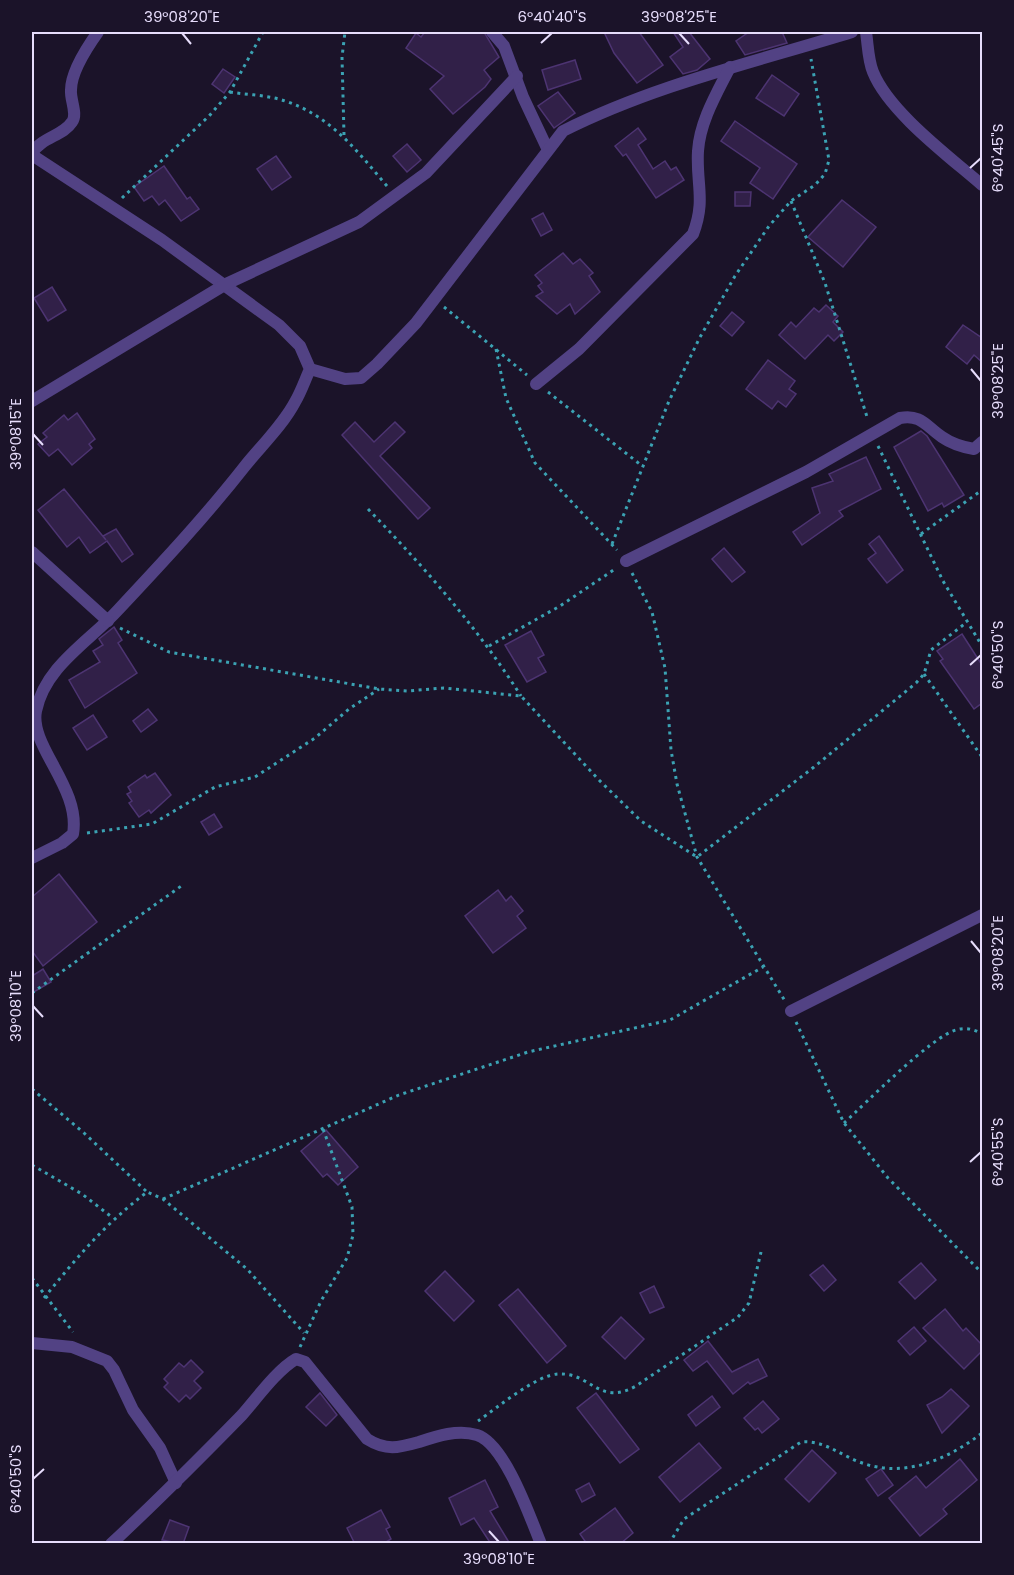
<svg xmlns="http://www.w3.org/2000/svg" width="1014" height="1575" viewBox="0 0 1014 1575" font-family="Poppins,sans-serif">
	<rect width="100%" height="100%" fill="#1b1329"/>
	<g fill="#312048" stroke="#4d3472" stroke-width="1.5">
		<path d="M425 32H484L499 57 484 70 491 79 485 87 453 114 430 89 444 76 406 48 416 33 421 37Z"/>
		<path d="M604 32H639L663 65 637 83 614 53Z"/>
		<path d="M673 32H689L710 59 697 70 683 74 670 57 683 47Z"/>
		<path d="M749 32H782L787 43 745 55 736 41Z"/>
		<path d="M575 60 581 79 548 90 542 70Z"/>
		<path d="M223 69 235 77 224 93 212 84Z"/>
		<path d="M772 75 799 94 784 116 756 98Z"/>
		<path d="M558 92 575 113 554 128 538 106Z"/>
		<path d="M735 121 797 164 773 199 750 183 760 168 721 141Z"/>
		<path d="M638 128 646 139 638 145 653 169 665 161 671 170 676 167 684 180 656 198 626 154 623 156 615 146Z"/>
		<path d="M407 144 421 160 407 172 393 156Z"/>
		<path d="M276 156 291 177 272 190 257 169Z"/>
		<path d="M164 166 187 199 190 197 199 209 181 221 165 200 159 205 152 196 144 201 134 187Z"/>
		<path d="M735 192H751L750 206H735Z"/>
		<path d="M842 200 876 227 843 267 808 237Z"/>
		<path d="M543 213 552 230 541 236 532 219Z"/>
		<path d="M563 253 573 264 580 259 593 273 589 276 600 292 575 314 570 304 557 314 536 296 543 292 538 286 542 283 535 275Z"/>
		<path d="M52 287 66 310 48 321 34 298Z"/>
		<path d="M826 305 838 316 833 322 843 332 834 341 828 335 805 359 779 335 791 322 796 327 814 308 819 312Z"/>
		<path d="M732 312 744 322 732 336 720 326Z"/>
		<path d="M963 325 982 338V362L974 355 967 364 946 347Z"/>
		<path d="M768 360 795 381 789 389 796 394 786 407 778 401 772 409 746 389Z"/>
		<path d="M77 413 95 439 89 444 92 448 72 465 58 449 49 456 38 444 47 437 43 433 64 415 68 420Z"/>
		<path d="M355 422 374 442 395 422 405 432 380 456 430 508 418 519 342 435Z"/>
		<path d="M921 431 927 436 964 495 944 507 942 503 928 511 894 447Z"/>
		<path d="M866 457 881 489 839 511 843 516 802 545 793 532 820 513 812 488 833 481 829 474Z"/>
		<path d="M64 489 106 540 103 536 116 529 133 554 122 562 107 541 90 553 79 537 67 547 38 510Z"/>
		<path d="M879 536 903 570 887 583 868 559 876 553 869 544Z"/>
		<path d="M724 548 745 572 732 582 712 559Z"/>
		<path d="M114 627 122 640 118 643 137 673 85 708 69 680 100 662 93 651 103 645 99 639Z"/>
		<path d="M531 631 544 655 538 658 546 672 527 682 505 645Z"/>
		<path d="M962 634 982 665V703L974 709 940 661 943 659 937 651Z"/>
		<path d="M148 709 157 720 141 732 133 721Z"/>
		<path d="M93 715 107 737 87 750 73 728Z"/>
		<path d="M155 773 171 795 151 813 149 810 139 817 129 803 132 801 127 794 131 792 128 787 145 775 147 778Z"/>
		<path d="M214 814 222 827 209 835 201 822Z"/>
		<path d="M59 874 97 922 43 966 32 951V897Z"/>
		<path d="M498 890 506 901 511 896 523 911 517 916 526 928 493 953 465 916Z"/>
		<path d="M43 969 51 982 32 993V976Z"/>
		<path d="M326 1130 358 1167 338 1185 327 1174 323 1177 301 1151Z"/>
		<path d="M921 1263 936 1280 915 1299 899 1282Z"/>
		<path d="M823 1265 836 1280 824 1291 810 1275Z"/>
		<path d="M445 1271 474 1301 454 1321 425 1291Z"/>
		<path d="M654 1286 664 1307 650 1313 640 1293Z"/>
		<path d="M518 1289 566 1346 547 1363 499 1305Z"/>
		<path d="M945 1309 963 1331 966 1328 982 1345V1351L964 1369 923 1328Z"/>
		<path d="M621 1317 644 1339 625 1359 602 1337Z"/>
		<path d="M914 1327 926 1341 910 1355 898 1341Z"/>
		<path d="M708 1341 732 1372 758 1359 767 1376 750 1384 748 1382 733 1394 707 1361 693 1371 684 1360Z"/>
		<path d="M191 1360 203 1372 194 1381 201 1388 190 1399 186 1395 179 1402 164 1387 168 1383 164 1379 179 1363 184 1367Z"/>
		<path d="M951 1389 969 1406 942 1433 927 1405 942 1397Z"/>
		<path d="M320 1393 337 1415 326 1426 306 1407Z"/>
		<path d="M596 1393 639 1449 620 1463 577 1408Z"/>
		<path d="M712 1396 720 1407 696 1426 688 1415Z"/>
		<path d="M763 1401 779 1419 762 1433 758 1428 755 1430 744 1418Z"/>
		<path d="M699 1443 721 1468 680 1502 659 1477Z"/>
		<path d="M812 1450 836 1473 809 1502 785 1479Z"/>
		<path d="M960 1459 977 1480 943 1509 947 1514 920 1536 889 1498 916 1476 926 1488Z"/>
		<path d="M881 1469 893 1485 878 1496 866 1479Z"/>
		<path d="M485 1480 498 1507 490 1511 510 1544H491L474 1518 461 1525 449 1498Z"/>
		<path d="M589 1483 595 1495 582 1502 576 1490Z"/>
		<path d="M615 1508 633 1533 620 1544H587L580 1534Z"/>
		<path d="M381 1510 390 1527 386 1529 391 1539 383 1544H355L347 1528Z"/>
		<path d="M170 1520 189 1527 183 1544 162 1540Z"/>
	</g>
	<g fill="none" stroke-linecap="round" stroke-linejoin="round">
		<g stroke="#3ba2b3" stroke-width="3" stroke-dasharray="3 4.5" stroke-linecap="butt">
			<path d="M230 92C248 95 268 95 285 101 331 116 357 151 387 186"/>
			<path d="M344 135 342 57 345 32"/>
			<path d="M122 198 209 116 230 92 263 32"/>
			<path d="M791 201 825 283 868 420"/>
			<path d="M444 307 527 375"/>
			<path d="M496 349 506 398 535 463 617 550"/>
			<path d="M548 392 641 465"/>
			<path d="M878 446 943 581 982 646"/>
			<path d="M368 509C425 568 477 627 521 696"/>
			<path d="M921 534 982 490"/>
			<path d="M612 544 669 401 699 339 735 276 769 226 791 201 815 185 825 174 829 160 811 59"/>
			<path d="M632 573 652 612 665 668 671 750 677 784 697 857 785 1001"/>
			<path d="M120 628 169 652 379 689 407 691 444 688 521 696 599 780 641 821 697 857 814 767 916 683 924 674 931 650 967 622"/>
			<path d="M489 646 560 606 615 569"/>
			<path d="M924 674 982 757"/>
			<path d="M87 833 152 824 215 787 255 777 315 738 349 709 379 689"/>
			<path d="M32 993 184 884"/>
			<path d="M796 1022 844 1123 888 1178 982 1273"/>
			<path d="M32 1089 84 1133 147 1192"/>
			<path d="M844 1123C865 1104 932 1036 956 1030 965 1027 974 1029 982 1034"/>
			<path d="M32 1165 82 1194 113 1218"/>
			<path d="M163 1199 399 1095 528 1052 670 1020 763 967"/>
			<path d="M32 1278 73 1332"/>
			<path d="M44 1298C78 1256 104 1225 147 1192L163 1199 247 1269 304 1333"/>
			<path d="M300 1347 321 1301 347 1258 353 1235 352 1207 323 1129"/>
			<path d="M478 1421C497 1408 536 1375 558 1374 591 1372 599 1407 636 1386L738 1317 749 1303 761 1252"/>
			<path d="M669 1544 684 1519 801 1442C822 1440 838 1453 857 1461 902 1480 947 1460 982 1433"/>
		</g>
		<g stroke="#524284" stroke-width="12">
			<path d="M492 32 504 46 523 97 547 148"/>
			<path d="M866 32C868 45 868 60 873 72 889 112 950 157 982 185"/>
			<path d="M32 153C42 137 63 136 72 122 78 114 70 100 71 90 71 72 88 46 98 32"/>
			<path d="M32 155 162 240 279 325 300 346 310 369C305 380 301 392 295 402 283 425 261 446 245 466 205 517 162 563 118 610 90 641 45 666 36 711 29 746 81 788 73 834L62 843 32 858"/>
			<path d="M310 369 345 379 361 378 377 364 416 323 563 131C654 85 755 62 852 32"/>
			<path d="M536 384 579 349 693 234C706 200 696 184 698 151 700 121 717 93 730 67"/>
			<path d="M32 401 226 284 359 222 426 173 517 76"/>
			<path d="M32 552 108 621"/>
			<path d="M626 561 806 472 900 418C921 414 926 426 942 437 952 444 962 447 974 449L982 442"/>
			<path d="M791 1011 982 915"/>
			<path d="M32 1343 72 1347 107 1361 114 1370 133 1410 160 1448 176 1483"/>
			<path d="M111 1544C156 1502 199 1459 242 1415 257 1398 277 1370 296 1359L305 1362 367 1439C386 1451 398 1448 419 1442 437 1436 458 1429 477 1435 505 1444 530 1517 541 1544"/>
		</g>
	</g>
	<path fill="none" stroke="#e7ddfc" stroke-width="2" d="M182 33 191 44M679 33 689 44M541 43 552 33M970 168 981 158M971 369 981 381M33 434 43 445M970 665 981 655M971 941 981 953M33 1006 43 1017M970 1162 981 1152M33 1479 44 1469M489 1531 499 1542"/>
	<rect width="1014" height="1575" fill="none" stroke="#1b1329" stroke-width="66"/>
	<rect x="33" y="33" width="948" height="1509" fill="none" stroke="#e7ddfc" stroke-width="2"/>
	<g font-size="15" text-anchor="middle" fill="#e7ddfc">
		<text x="182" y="22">39°08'20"E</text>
		<text x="552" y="22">6°40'40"S</text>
		<text x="679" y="22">39°08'25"E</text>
		<text transform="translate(998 158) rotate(-90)" y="5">6°40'45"S</text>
		<text transform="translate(998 381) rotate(-90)" y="5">39°08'25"E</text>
		<text transform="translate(16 434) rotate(-90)" y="5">39°08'15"E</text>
		<text transform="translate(998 655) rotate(-90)" y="5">6°40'50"S</text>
		<text transform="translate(998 953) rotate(-90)" y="5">39°08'20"E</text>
		<text transform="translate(16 1006) rotate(-90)" y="5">39°08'10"E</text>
		<text transform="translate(998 1152) rotate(-90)" y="5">6°40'55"S</text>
		<text transform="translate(16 1479) rotate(-90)" y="5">6°40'50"S</text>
		<text x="499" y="1564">39°08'10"E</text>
	</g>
</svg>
